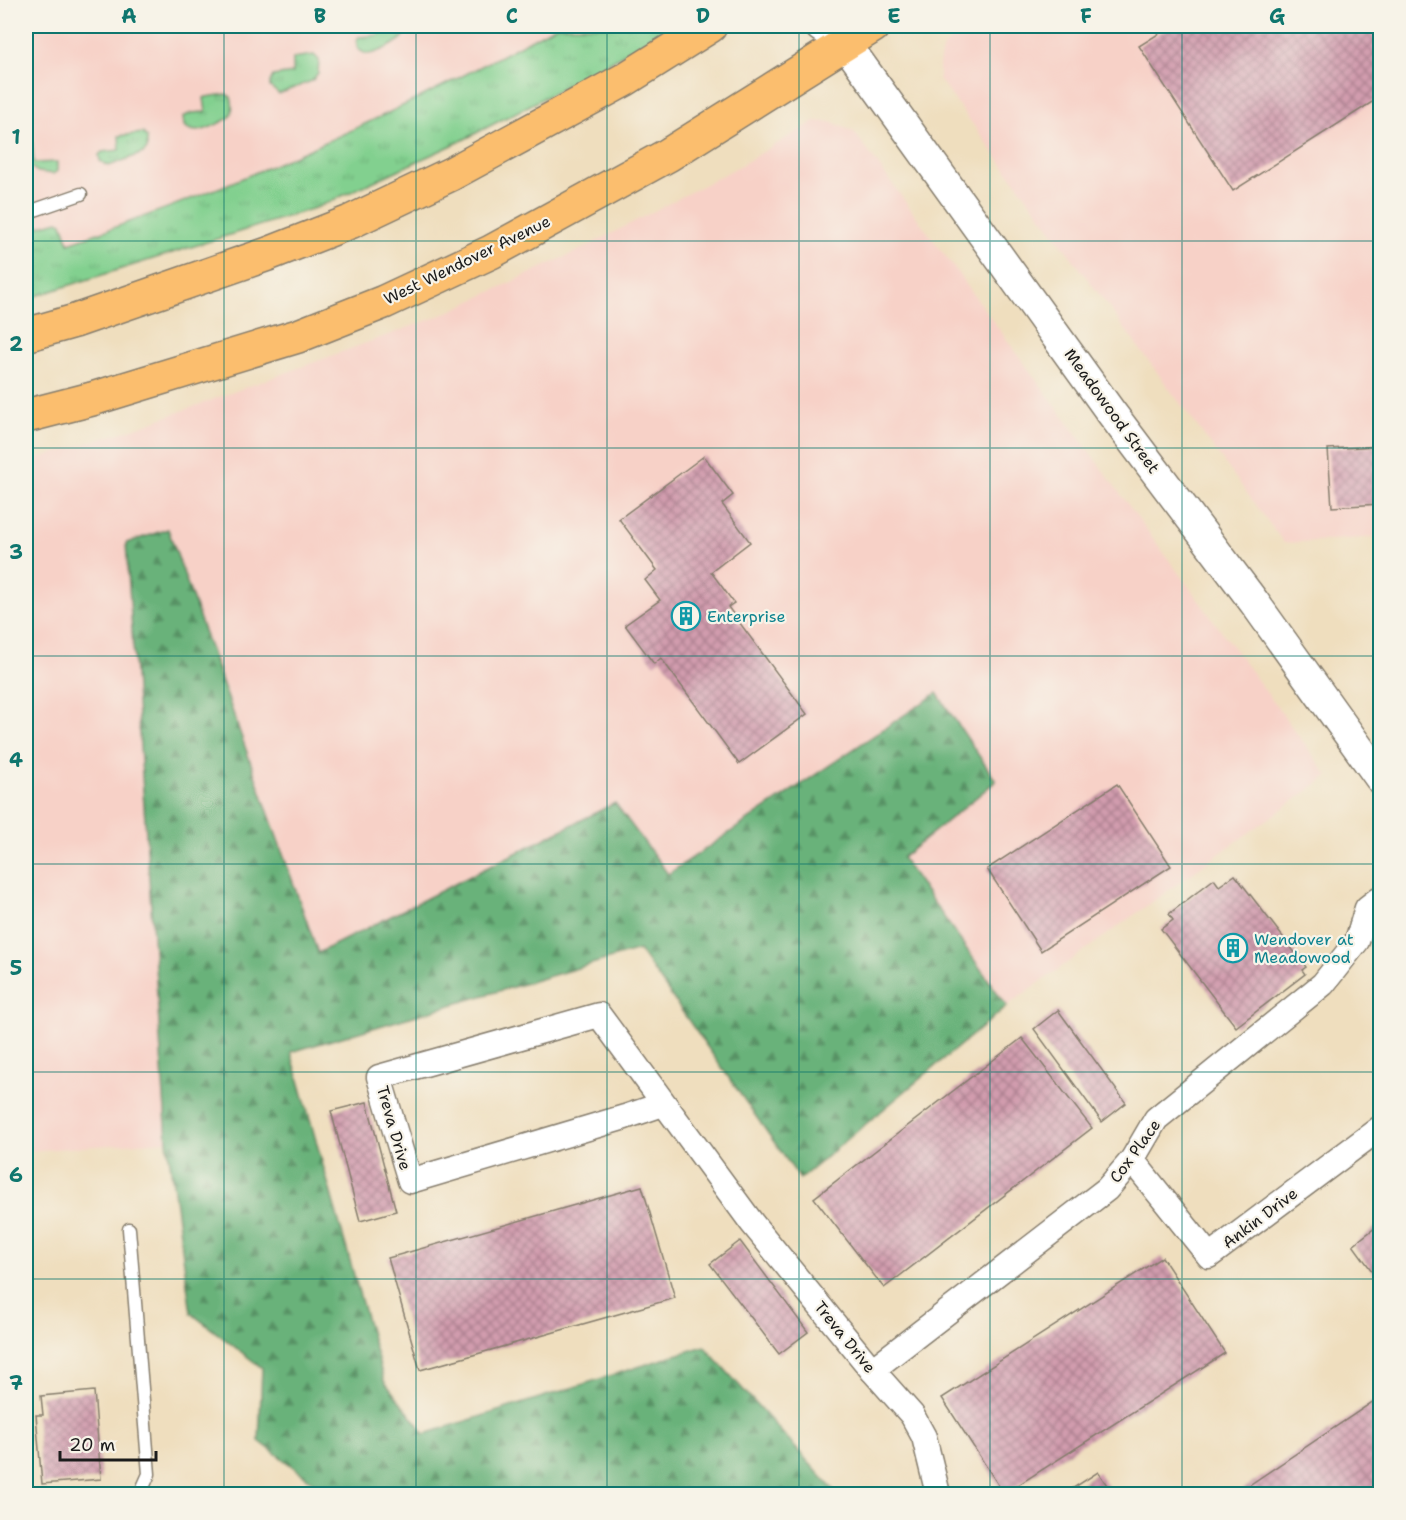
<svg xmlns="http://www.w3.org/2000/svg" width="1406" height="1520" viewBox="0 0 1406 1520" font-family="'Shantell Sans',sans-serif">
	<defs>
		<pattern id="grass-tufts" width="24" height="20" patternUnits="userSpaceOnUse" patternTransform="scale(1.5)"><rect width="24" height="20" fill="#82d08f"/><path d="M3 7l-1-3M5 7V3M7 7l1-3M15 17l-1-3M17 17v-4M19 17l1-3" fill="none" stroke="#70b27b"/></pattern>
		<pattern id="forest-firs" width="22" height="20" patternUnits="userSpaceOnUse" patternTransform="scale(1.5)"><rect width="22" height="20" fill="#69b27a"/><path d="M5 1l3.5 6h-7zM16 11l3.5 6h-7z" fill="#569063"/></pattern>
		<pattern id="building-cross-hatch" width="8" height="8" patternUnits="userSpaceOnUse" patternTransform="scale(1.5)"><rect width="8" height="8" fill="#d19cae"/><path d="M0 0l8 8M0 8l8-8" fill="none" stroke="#a97e8d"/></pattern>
	</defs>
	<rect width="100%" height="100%" fill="#f7f3e8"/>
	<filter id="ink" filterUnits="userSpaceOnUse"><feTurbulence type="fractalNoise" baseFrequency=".0167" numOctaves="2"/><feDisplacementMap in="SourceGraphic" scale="12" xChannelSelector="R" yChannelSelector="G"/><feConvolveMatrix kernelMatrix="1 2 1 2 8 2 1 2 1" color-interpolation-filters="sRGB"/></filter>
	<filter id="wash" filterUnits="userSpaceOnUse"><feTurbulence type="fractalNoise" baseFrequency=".008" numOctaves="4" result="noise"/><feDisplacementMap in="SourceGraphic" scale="24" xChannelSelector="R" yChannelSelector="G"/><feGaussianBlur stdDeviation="1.35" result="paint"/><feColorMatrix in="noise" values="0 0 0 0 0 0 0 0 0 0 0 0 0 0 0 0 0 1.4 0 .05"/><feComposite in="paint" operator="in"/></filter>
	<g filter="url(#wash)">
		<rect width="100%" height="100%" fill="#efdebe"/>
		<g fill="#f7d1c7">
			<path d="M26 26H644L26 284Z"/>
			<path d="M972 26H1380V537L1284 543 939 79V64L942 50 951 39Z"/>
			<path d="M815 121 832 122 854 132 1328 776 1007 1006 901 857 995 781 937 693 668 874 615 803 318 954 168 529 126 543 167 1141 26 1151V462L133 429 442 315 586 247 736 168Z"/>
		</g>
		<g fill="url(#grass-tufts)" stroke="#4f7656" stroke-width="1.5">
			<path d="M378 26H405C405 29 405 32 404 36 400 42 374 55 367 54 363 53 361 51 358 49L356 40 359 37 379 35Z"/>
			<path d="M556 26H672L584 77 459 142 318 207 26 299V230L58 221 62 223 69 243C237 187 401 112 556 26Z"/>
			<path d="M314 55 319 60 318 73 312 81 279 94 270 87V82L273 76 293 73V58Z"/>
			<path d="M26 84 34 163 57 162V171L53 174 38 172 26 164Z"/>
			<path d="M226 94 231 97C233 104 234 112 229 118 215 125 196 138 184 126L183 117 191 113 206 112 204 98 206 97Z"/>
			<path d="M143 133 147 138V149L143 153 109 166 100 161 99 155 102 152 120 150 119 136Z"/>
		</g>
		<path fill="url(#forest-firs)" stroke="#42674b" stroke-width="1.5" d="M168 529 318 953 615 803 668 874 937 693 996 781 902 858 1007 1006 800 1179 639 950 291 1052 384 1381 425 1434 704 1346 837 1494H329L259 1441 262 1368 191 1313 167 1141 126 543Z"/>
		<g id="blocks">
			<g fill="url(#building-cross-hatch)">
				<path d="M1171 26H1380V97L1233 191 1139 46Z"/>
				<path d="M1380 446V504L1332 507 1328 449Z"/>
				<path d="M704 456 733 495 722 504 750 542 711 572 734 603 728 607 807 714 739 764 661 658 654 664 625 625 660 600 645 580 657 570 619 519Z"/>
				<path d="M1117 784 1171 866 1041 951 987 869Z"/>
				<path d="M1235 875 1306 967 1302 970 1305 974 1236 1027 1161 929 1173 920 1169 914 1214 879 1219 886Z"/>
				<path d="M1058 1010 1126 1103 1102 1122 1034 1029Z"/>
				<path d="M1022 1038 1092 1128 884 1288 814 1198Z"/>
				<path d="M367 1102 396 1211 360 1221 331 1111Z"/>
				<path d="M642 1186 675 1298 420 1370 388 1258Z"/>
				<path d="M1380 1224V1282L1353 1245Z"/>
				<path d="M740 1241 808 1332 779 1354 710 1264Z"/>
				<path d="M1162 1257 1225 1353 1004 1494 942 1398Z"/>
				<path d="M94 1391 101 1479 42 1484 36 1415H43L41 1396Z"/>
				<path d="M1380 1397V1494H1236Z"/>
				<path d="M1098 1472 1113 1494H1064Z"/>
			</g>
		</g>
	</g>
	<g filter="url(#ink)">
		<use href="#blocks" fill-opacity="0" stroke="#867d6d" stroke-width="1.5"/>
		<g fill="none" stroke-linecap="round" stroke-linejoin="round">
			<g stroke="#867d6d" stroke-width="15">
				<g id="service">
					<path d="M26 213 81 194"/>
					<path d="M129 1229 149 1474 140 1494"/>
				</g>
			</g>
			<g stroke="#867d6d" stroke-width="27">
				<g id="minor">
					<path d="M663 1104 625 1117 410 1181 379 1077 599 1015 752 1223 872 1370 912 1415 924 1437 938 1494"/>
					<path d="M1132 1160 1209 1256 1380 1128"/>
					<path d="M872 1370 1107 1189 1132 1160 1156 1119 1323 984 1357 941 1367 908 1380 898"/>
				</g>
			</g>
			<g stroke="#867d6d" stroke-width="33">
				<path id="tertiary" d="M820 26 845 43 1110 411 1254 602 1380 778"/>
			</g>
			<g stroke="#867d6d" stroke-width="36">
				<g id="trunk">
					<path d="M26 335 75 321 268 254 350 222 451 174 624 80 710 26"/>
					<path d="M26 416 92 399 298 336 384 302 491 252 668 155 873 26"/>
				</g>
			</g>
			<use href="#service" stroke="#fff" stroke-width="12"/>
			<use href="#minor" stroke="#fff" stroke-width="24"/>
			<use href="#tertiary" stroke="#fff" stroke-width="30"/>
			<use href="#trunk" stroke="#fbbe6e" stroke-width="33"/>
		</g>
	</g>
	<path fill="none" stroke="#0f766e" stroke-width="1.5" stroke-opacity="0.55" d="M224 26V1494M416 26V1494M607 26V1494M799 26V1494M990 26V1494M1182 26V1494M26 241H1380M26 448H1380M26 656H1380M26 864H1380M26 1072H1380M26 1279H1380"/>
	<defs>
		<g id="building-ring" transform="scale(1.5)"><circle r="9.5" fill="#f7f3e8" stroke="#0f9aa8" stroke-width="1.5"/><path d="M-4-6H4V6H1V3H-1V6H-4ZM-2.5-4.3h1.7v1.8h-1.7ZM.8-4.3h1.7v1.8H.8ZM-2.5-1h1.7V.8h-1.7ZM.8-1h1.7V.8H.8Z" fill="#0f9aa8"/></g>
	</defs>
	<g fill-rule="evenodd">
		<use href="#building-ring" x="686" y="616"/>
		<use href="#building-ring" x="1233" y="948"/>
	</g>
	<g text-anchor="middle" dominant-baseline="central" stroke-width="4.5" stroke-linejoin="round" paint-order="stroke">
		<g font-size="16" fill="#1c1c1c" stroke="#f7f3e8">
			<text transform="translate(467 260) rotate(-26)">West Wendover Avenue</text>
			<text transform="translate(1112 411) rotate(54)">Meadowood Street</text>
			<text transform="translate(394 1128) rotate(74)">Treva Drive</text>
			<text transform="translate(1135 1151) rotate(-54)">Cox Place</text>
			<text transform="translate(1260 1218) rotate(-37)">Ankin Drive</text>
			<text transform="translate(845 1337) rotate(51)">Treva Drive</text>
		</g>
		<g font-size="16" fill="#0d838f" stroke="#f7f3e8" text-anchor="start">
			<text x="707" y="616">Enterprise</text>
			<text x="1254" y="939">Wendover at<tspan x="1254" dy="18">Meadowood</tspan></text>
		</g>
	</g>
	<rect width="1406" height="1520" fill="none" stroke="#f7f3e8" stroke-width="66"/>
	<path d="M60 1451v9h96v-9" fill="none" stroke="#1c1c1c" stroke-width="3"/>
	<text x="69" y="1451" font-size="18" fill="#1c1c1c" stroke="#f7f3e8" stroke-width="4.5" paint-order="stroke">20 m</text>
	<rect x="33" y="33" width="1340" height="1454" fill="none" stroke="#0f766e" stroke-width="2"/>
	<g font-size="20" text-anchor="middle" font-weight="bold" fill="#0f766e">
		<text x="129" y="23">A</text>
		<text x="320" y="23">B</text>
		<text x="512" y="23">C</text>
		<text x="703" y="23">D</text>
		<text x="894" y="23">E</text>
		<text x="1086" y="23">F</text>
		<text x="1277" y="23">G</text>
		<text x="16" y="144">1</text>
		<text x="16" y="351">2</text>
		<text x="16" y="559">3</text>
		<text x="16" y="767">4</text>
		<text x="16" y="975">5</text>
		<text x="16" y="1182">6</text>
		<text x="16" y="1390">7</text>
	</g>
</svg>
